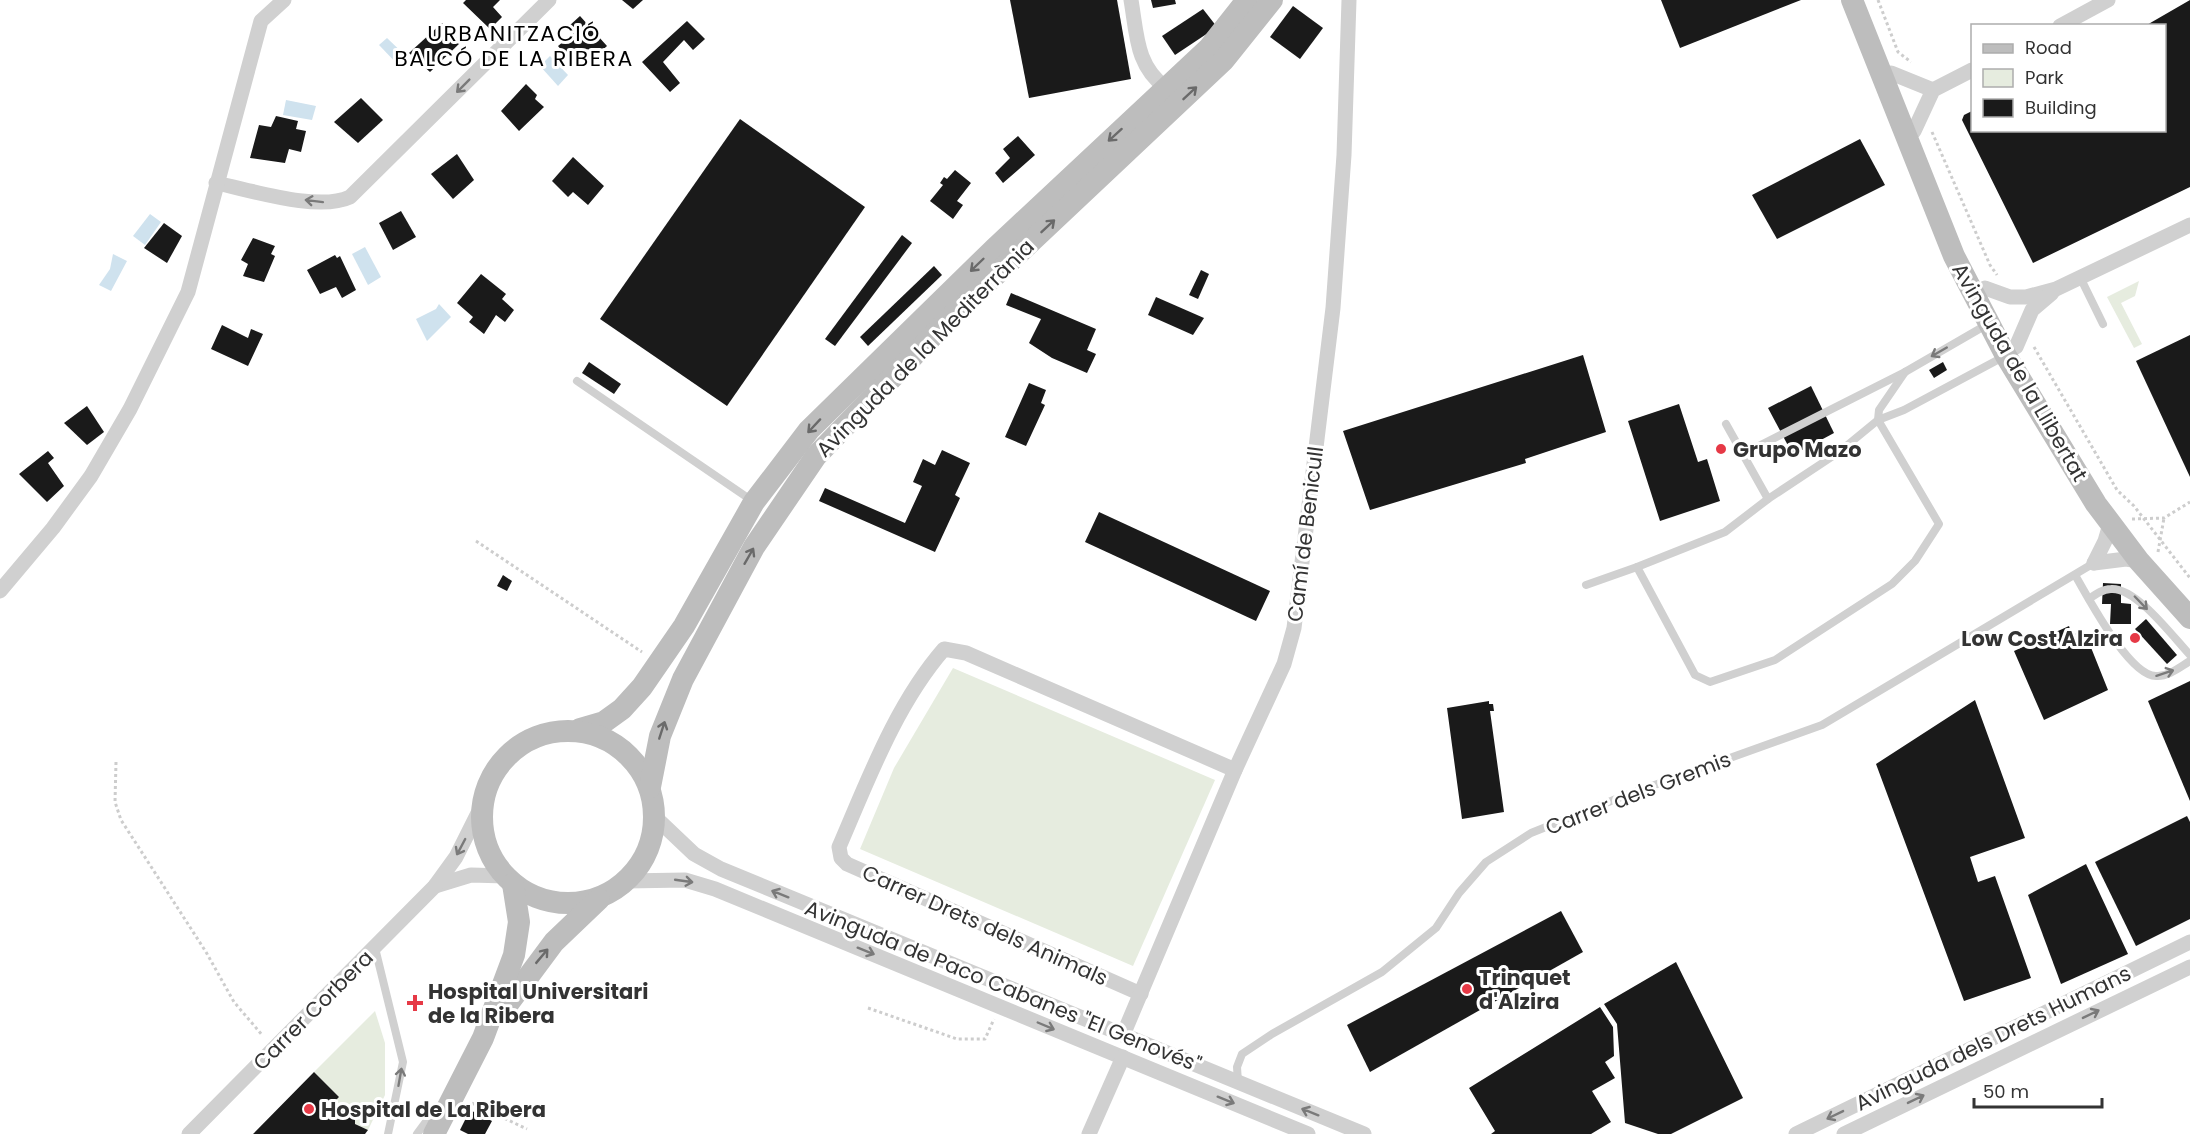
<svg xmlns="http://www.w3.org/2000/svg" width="2190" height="1134" viewBox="0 0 2190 1134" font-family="Poppins,sans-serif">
	<rect width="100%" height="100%" fill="#fff"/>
	<g fill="#e6ecdf">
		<path d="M2139 281 2135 296 2121 303 2142 344 2134 348 2107 297Z"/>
		<path d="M953 668 1215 780 1133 966 860 849 894 768Z"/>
		<path d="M375 1011 385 1043V1095L368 1130 355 1124V1120L333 1103 339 1097 314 1072Z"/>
	</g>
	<g fill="#cfe2ee">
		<path d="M387 38 410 60 401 68 379 45Z"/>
		<path d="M550 56 568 75 558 86 540 66Z"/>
		<path d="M286 100 316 106 312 120 283 115Z"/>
		<path d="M150 214 161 222 145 245 133 236Z"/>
		<path d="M365 247 381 277 368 285 352 254Z"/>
		<path d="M113 254 127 261 111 291 99 285 110 269Z"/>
		<path d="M439 304 451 317 427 341 416 319 436 309Z"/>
	</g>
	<g fill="#1a1a1a">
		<path d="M466 0H500L493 7 502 17 490 29 463 3Z"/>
		<path d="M622 0H643L633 9Z"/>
		<path d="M1010 0H1117L1131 79 1029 98Z"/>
		<path d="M1151 0H1175L1176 4 1153 8Z"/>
		<path d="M1661 0H1801L1680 48Z"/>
		<path d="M2190 0V187L2033 263 1962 120 1964 115 1972 111V130H2164V26H2145Z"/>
		<path d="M1293 6 1323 28 1300 59 1270 37Z"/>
		<path d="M1203 9 1217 27 1175 55 1162 36Z"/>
		<path d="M580 16 607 46 596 56 588 49 571 62 558 46 574 33 569 26Z"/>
		<path d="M687 21 705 39 693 50 684 40 663 62 680 83 670 92 642 62Z"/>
		<path d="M442 23 461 42 430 72 409 53Z"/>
		<path d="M526 84 537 95 535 99 544 107 519 131 501 111Z"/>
		<path d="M361 98 383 120 358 143 334 122Z"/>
		<path d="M276 116 298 121 296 129 306 131 301 152 289 149 285 163 250 158 259 125 271 127Z"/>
		<path d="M740 119 865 207 727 406 600 319Z"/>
		<path d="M1018 136 1035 155 1003 183 995 173 1010 158 1003 149Z"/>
		<path d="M1860 139 1885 185 1777 239 1752 195Z"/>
		<path d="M457 154 474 180 453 199 431 174Z"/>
		<path d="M573 157 604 186 588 205 573 192 568 197 552 181Z"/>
		<path d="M955 170 971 183 957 201 963 205 953 219 930 201 943 185 940 183 944 177 947 179Z"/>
		<path d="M401 211 416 237 393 250 379 223Z"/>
		<path d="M164 223 182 236 167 263 144 248Z"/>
		<path d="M902 235 912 243 835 346 825 339Z"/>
		<path d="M253 238 275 246 271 254 275 256 264 282 243 276 248 264 241 260Z"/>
		<path d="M335 255 337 258 340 256 356 290 342 298 336 287 320 294 307 270Z"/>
		<path d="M934 266 942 275 868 346 860 337Z"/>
		<path d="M1201 270 1209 274 1198 299 1189 295Z"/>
		<path d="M481 274 506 294 502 299 514 310 505 322 496 315 484 334 469 322 473 317 457 303Z"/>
		<path d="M1011 293 1096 329 1087 350 1096 354 1087 373 1052 358 1029 343 1041 319 1006 305Z"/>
		<path d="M1156 297 1204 318 1193 335 1148 315Z"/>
		<path d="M222 325 248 338 251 329 263 334 248 366 211 349Z"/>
		<path d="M2190 335V477L2136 361Z"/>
		<path d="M1583 355 1606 432 1525 459 1526 463 1370 510 1343 431Z"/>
		<path d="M589 362 621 384 614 394 582 373Z"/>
		<path d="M1943 362 1947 370 1934 378 1929 370Z"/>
		<path d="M1029 383 1046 390 1041 403 1045 405 1026 446 1005 437Z"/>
		<path d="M1811 386 1834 433 1793 455 1768 408Z"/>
		<path d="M1679 404 1698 462 1707 459 1720 501 1660 521 1628 421Z"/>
		<path d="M87 406 104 432 87 445 64 423Z"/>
		<path d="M942 450 970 463 955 495 960 498 935 552 819 501 825 488 905 523 922 486 913 482 923 459 935 465Z"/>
		<path d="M48 451 54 458 48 463 64 486 47 502 19 474Z"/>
		<path d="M1099 512 1270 591 1256 621 1085 542Z"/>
		<path d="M503 575 512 581 507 591 497 586Z"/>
		<path d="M2103 583 2121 584V603L2131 604V624H2110L2111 604H2102Z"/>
		<path d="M2146 619 2177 655 2167 664 2135 629Z"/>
		<path d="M2069 626 2072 635 2084 630 2108 690 2044 720 2014 651Z"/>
		<path d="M2190 681V801L2148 701Z"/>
		<path d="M1975 700 2025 838 1970 857 1978 882 1995 876 2031 978 1964 1001 1876 764Z"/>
		<path d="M1489 701V704H1493L1494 711H1490L1504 812 1462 819 1447 708Z"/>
		<path d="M2187 816 2190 822V919L2136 946 2095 862Z"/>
		<path d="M2086 864 2128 954 2061 984 2028 895Z"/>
		<path d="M1561 911 1583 952 1370 1072 1347 1025Z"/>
		<path d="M1676 962 1743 1098 1671 1134H1658L1625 1123 1617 1024 1604 1004Z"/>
		<path d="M1600 1007 1613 1027 1614 1056 1605 1062 1615 1078 1592 1091 1611 1122 1591 1134H1491L1495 1131 1469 1088Z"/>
		<path d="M314 1072 339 1097 333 1103 355 1120V1124L368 1130 365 1134H253Z"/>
		<path d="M470 1110 492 1121 485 1134H468L460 1130Z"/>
	</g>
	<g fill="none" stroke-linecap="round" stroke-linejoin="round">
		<g stroke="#cdcdcd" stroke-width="3" stroke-dasharray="3 3" stroke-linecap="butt">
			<path d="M1878 0 1898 52 1911 62"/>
			<path d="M1932 132 1990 265 1997 275"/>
			<path d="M2034 347 2117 490 2134 506 2190 578"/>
			<path d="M2132 519 2164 518 2190 502"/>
			<path d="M476 541 642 652"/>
			<path d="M2158 552 2164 518"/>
			<path d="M116 762 115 802 121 820 206 952 234 1002 263 1036"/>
			<path d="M868 1008 957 1039H985L994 1019"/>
			<path d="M472 1103 527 1129"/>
		</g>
		<g stroke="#d0d0d0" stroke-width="8">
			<path d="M2080 277 2103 324"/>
			<path d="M577 381 751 500"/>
			<path d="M1726 424 1768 499 1839 452 1878 420 1904 410 2005 356"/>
			<path d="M1743 454 1905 372 1988 324"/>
			<path d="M1768 499 1725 532 1637 567 1695 675 1710 682 1775 660 1892 584 1915 561 1939 524 1878 420 1879 410 1905 372"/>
			<path d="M2075 575C2088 597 2129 676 2156 676 2168 677 2180 667 2190 661"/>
			<path d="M1586 585 1637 567"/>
			<path d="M2089 599C2096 594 2103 589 2111 589 2136 587 2173 637 2190 655"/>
			<path d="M375 948 403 1062 388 1134"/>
			<path d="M1238 1082 1237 1067 1242 1054 1272 1034 1382 972 1436 928 1459 893 1486 862 1531 833 1621 797 1822 725 2094 563"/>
			<path d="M417 1134 437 1107"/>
		</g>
		<g stroke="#d0d0d0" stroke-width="15">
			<path d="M1131 0C1137 35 1136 66 1166 88"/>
			<path d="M2060 26 2108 0"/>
			<path d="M1891 73 1933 90"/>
			<path d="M1914 131 1933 90 1972 70"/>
			<path d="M216 183C251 190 318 212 350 197L549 0"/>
			<path d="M1985 288 2010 297H2026L2056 289 2190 225"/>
			<path d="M2016 347 2032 310 2052 293"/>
			<path d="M2094 563 2126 559 2139 561"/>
			<path d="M2094 563 2105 541 2110 524"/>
			<path d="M0 591 53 528 91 476 130 409 188 292 261 21 284 0"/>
			<path d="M655 817 694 854 721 869 1364 1134"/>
			<path d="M626 881 685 880 715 889 1308 1134"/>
			<path d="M435 886 471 875 505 876"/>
			<path d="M1141 994 847 864 841 858 839 847C868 780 896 704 944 649L966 653 1235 770"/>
			<path d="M1123 1035 1235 770 1284 664 1294 628 1333 308 1344 155 1349 0"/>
			<path d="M189 1134 435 886 456 857 482 805"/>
			<path d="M1089 1134 1123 1057"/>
			<path d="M1796 1134 2190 942"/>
			<path d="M1844 1134 2190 967"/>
		</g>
		<g stroke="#bdbdbd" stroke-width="22">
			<path d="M1852 0 1954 256 2006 356 2096 504 2139 561 2190 618"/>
			<path d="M580 729 604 722 622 709 642 687 684 626 754 502 809 430 993 250 1209 48 1247 0"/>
			<circle cx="568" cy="817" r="86"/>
			<path d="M650 787 660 736 683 679 754 547 816 456 951 317 1224 60 1272 0"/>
			<path d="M502 1012 554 942 599 899"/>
			<path d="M434 1134 483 1038 514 955 519 922 513 884"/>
		</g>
	</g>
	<defs><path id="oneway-shaft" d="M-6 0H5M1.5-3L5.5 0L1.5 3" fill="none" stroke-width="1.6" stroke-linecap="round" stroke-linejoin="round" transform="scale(1.5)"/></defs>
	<g stroke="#7a7a7a">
		<use href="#oneway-shaft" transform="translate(463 86) rotate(135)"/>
		<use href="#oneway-shaft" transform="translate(314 201) rotate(-173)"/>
		<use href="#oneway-shaft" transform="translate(1939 352) rotate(150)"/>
		<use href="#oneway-shaft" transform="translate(2141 603) rotate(46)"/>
		<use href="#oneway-shaft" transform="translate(2165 673) rotate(-18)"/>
		<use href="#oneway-shaft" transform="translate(461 847) rotate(118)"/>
		<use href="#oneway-shaft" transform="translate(684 881) rotate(8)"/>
		<use href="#oneway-shaft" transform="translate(780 894) rotate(-158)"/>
		<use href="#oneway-shaft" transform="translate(866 951) rotate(22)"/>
		<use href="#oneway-shaft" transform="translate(2091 1014) rotate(-26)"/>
		<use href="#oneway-shaft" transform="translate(1046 1026) rotate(23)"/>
		<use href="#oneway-shaft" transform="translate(400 1077) rotate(-80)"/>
		<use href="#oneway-shaft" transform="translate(1916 1099) rotate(-26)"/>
		<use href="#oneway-shaft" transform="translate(1226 1100) rotate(22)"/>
		<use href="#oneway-shaft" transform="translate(1310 1112) rotate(-158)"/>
		<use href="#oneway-shaft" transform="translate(1835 1115) rotate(154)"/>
	</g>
	<g stroke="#6a6a6a">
		<use href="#oneway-shaft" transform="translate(1190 93) rotate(-43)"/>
		<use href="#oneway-shaft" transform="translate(1115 135) rotate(138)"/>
		<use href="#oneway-shaft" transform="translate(1048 226) rotate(-43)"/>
		<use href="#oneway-shaft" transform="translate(977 265) rotate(136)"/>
		<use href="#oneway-shaft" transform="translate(814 426) rotate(133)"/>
		<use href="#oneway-shaft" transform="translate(749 556) rotate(-60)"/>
		<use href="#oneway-shaft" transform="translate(662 730) rotate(-72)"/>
		<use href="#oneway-shaft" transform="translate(542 956) rotate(-50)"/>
	</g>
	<g fill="#e63946" stroke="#fff" stroke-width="2">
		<circle cx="1721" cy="449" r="6"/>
		<circle cx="2135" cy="638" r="6"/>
		<circle cx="1467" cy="989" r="6"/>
		<path d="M412 994h6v6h6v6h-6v6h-6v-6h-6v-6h6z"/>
		<circle cx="309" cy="1109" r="6"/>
	</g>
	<g text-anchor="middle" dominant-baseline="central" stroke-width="6" stroke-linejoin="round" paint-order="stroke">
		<g font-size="21" fill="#333" stroke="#fff">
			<text transform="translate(925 348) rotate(-45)">Avinguda de la Mediterrània</text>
			<text transform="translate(2020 372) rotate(60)">Avinguda de la Llibertat</text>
			<text transform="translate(1305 534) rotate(-83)">Camí de Benicull</text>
			<text transform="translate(1638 793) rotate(-21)">Carrer dels Gremis</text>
			<text transform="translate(985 925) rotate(24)">Carrer Drets dels Animals</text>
			<text transform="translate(1003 986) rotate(22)">Avinguda de Paco Cabanes "El Genovés"</text>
			<text transform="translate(313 1010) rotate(-45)">Carrer Corbera</text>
			<text transform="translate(1993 1038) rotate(-26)">Avinguda dels Drets Humans</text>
		</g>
		<g font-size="21" font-weight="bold" fill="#333" stroke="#fff" text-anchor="start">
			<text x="1733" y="449">Grupo Mazo</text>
			<text x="2123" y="638" text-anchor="end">Low Cost Alzira</text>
			<text x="1479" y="977">Trinquet<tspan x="1479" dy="24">d'Alzira</tspan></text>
			<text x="428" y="991">Hospital Universitari<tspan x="428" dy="24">de la Ribera</tspan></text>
			<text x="321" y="1109">Hospital de La Ribera</text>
		</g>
		<g font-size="22" letter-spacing="1.5" fill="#000" stroke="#fff">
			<text x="514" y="33">URBANITZACIÓ<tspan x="514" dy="25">BALCÓ DE LA RIBERA</tspan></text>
		</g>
	</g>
	<rect x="1971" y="24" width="195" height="108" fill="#ffffff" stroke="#adadad" stroke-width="1.5"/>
	<rect x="1983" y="44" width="30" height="9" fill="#bdbdbd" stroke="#adadad" stroke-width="1.5"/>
	<text x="2025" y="54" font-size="18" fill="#333333">Road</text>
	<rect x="1983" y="69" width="30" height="18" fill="#e6ecdf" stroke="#adadad" stroke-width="1.5"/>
	<text x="2025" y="84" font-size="18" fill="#333333">Park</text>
	<rect x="1983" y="99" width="30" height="18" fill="#1a1a1a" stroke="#adadad" stroke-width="1.5"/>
	<text x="2025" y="114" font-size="18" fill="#333333">Building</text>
	<path d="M1974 1098v9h128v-9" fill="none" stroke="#333333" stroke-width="3"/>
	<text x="1983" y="1098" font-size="18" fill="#333333" stroke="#ffffff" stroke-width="4.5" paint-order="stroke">50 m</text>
</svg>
